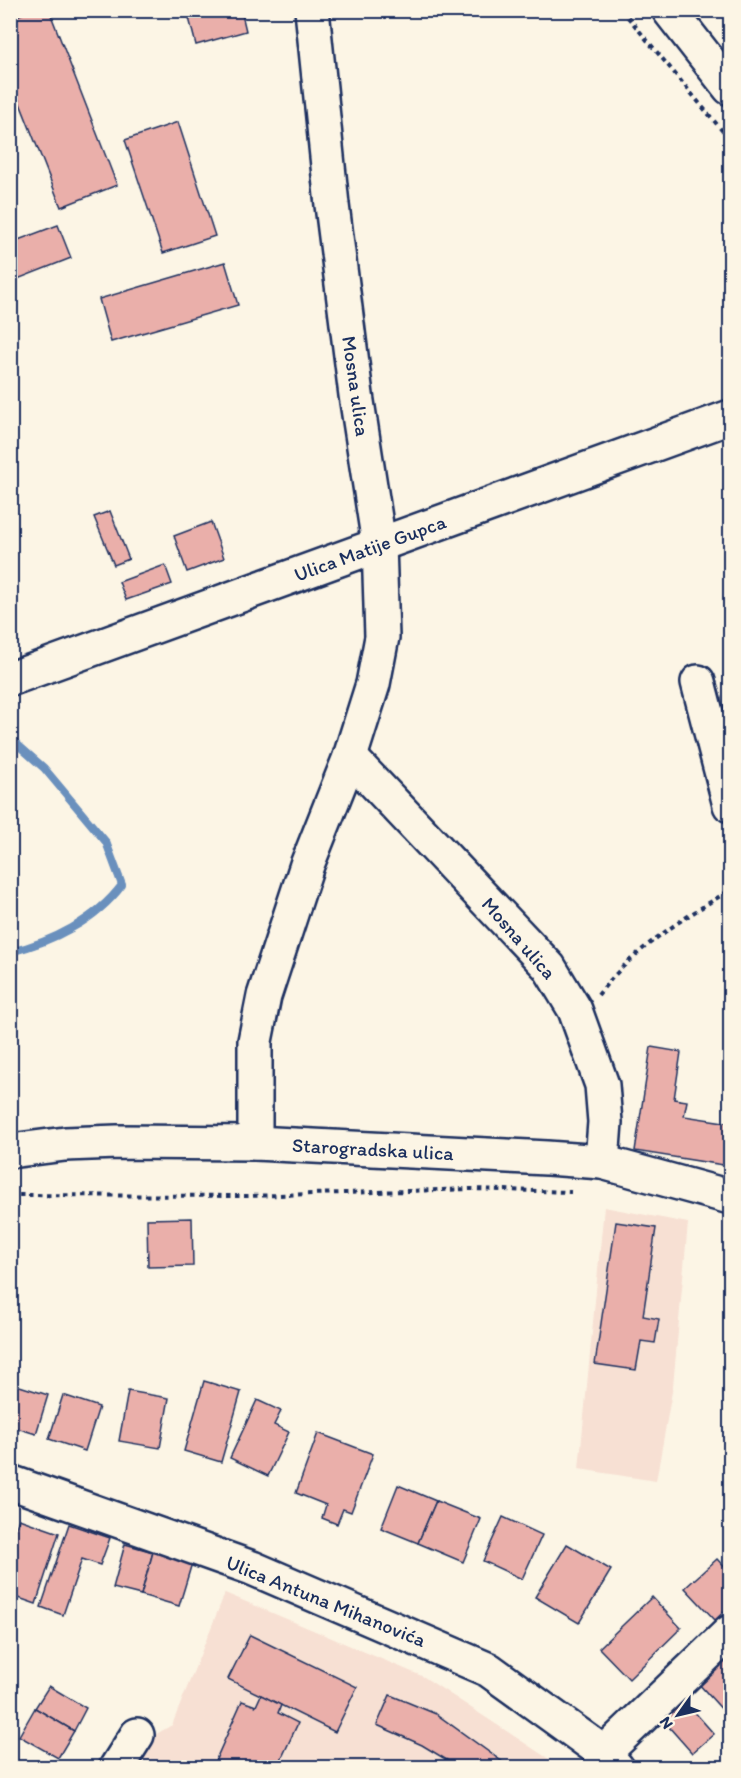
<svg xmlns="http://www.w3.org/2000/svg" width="741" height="1778" viewBox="0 0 741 1778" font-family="Itim,sans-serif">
	<rect width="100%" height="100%" fill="#fcf5e5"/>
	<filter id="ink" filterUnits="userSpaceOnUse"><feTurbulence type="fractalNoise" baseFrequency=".0167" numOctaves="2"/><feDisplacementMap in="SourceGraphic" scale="12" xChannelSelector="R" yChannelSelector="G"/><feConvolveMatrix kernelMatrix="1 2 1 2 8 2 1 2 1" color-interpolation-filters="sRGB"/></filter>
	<g filter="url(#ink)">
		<g fill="#f7e0d3">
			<path d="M604 1207 688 1223 673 1386 656 1481 579 1469Z"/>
			<path d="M225 1593 424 1677 561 1767 130 1768 151 1737 172 1725Z"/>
		</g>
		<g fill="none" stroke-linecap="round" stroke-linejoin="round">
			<path stroke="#6b90bd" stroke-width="8" d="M10 738 44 768 106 842 122 885C96 920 52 942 10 952"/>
		</g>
		<g fill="#eaafaa" stroke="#1b2f5e" stroke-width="1.5">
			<path d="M31 10H49L117 185 61 207 10 78V19Z"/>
			<path d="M187 10H241L246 31 196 45Z"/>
			<path d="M178 122 215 236 163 253 125 140Z"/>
			<path d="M58 225 71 258 10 282V243Z"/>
			<path d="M225 262 238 305 111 342 99 299Z"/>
			<path d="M110 511 129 559 114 565 94 517Z"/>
			<path d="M211 522 224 558 187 572 174 536Z"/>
			<path d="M165 565 172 584 126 600 119 582Z"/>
			<path d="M651 1047 681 1052 674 1099 687 1101 684 1116 730 1123V1166L635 1151Z"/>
			<path d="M192 1218 193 1266 148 1267 147 1219Z"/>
			<path d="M616 1222 656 1228 643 1316 659 1319 655 1343 641 1341 636 1370 595 1364Z"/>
			<path d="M204 1381 241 1392 221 1462 184 1451Z"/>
			<path d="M10 1383 48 1395 36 1434 10 1426Z"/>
			<path d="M128 1391 169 1398 160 1448 119 1441Z"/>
			<path d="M63 1395 99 1407 85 1451 49 1439Z"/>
			<path d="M257 1400 281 1411 274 1425 289 1432 268 1476 230 1458Z"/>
			<path d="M318 1433 373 1454 351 1512 343 1509 337 1524 322 1518 326 1505 296 1493Z"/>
			<path d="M398 1485 436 1501 418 1543 381 1528Z"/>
			<path d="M436 1501 481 1519 463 1562 418 1543Z"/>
			<path d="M503 1517 542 1535 522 1579 483 1561Z"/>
			<path d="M19 1519 59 1533 36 1604 10 1595V1545Z"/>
			<path d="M69 1524 110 1538 100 1565 82 1559 63 1615 41 1607Z"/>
			<path d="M125 1544 153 1552 141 1595 113 1588Z"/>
			<path d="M567 1544 611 1570 579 1623 535 1597Z"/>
			<path d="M153 1552 192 1563 179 1606 141 1595Z"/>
			<path d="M717 1559 730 1573V1606L715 1620 685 1588Z"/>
			<path d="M652 1597 681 1628 629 1679 599 1648Z"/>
			<path d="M250 1635 357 1687 335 1732 228 1679Z"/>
			<path d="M729 1653 730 1711 727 1715 697 1682Z"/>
			<path d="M49 1686 86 1708 74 1731 35 1708Z"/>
			<path d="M261 1695 281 1705 278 1713 298 1723 277 1768H202L203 1763 213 1766 242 1701 256 1706Z"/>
			<path d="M390 1695 436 1714 511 1768H460L422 1745 377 1725Z"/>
			<path d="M683 1699 714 1734 692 1753 661 1718Z"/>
			<path d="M35 1708 74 1731 58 1758 19 1736Z"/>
		</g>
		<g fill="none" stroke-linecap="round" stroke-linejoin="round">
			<g stroke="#1b2f5e" stroke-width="38">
				<g id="minor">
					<path d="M10 679 730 417"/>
					<path d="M698 682 730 805"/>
					<path d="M350 757 549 967 575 1010 602 1085 605 1122 602 1162"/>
					<path d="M255 1143V1041L264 996 307 865 350 757 373 684 382 637 379 544 356 395 332 205 312 10"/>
					<path d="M10 1482 252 1568 489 1670 604 1753 617 1768"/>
					<path d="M604 1753 730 1632"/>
					<path d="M116 1768 137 1735"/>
				</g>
			</g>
			<g stroke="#1b2f5e" stroke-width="38">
				<g id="major">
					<path d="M669 10 730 88"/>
					<path d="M10 1151 65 1144 117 1142 255 1143 547 1158 602 1162 730 1197"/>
				</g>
			</g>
			<g stroke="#1b2f5e" stroke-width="4" stroke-dasharray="4.5 4.5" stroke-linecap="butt">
				<path d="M622 10 730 140"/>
				<path d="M598 995C634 948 681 920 730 890"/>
				<path d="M10 1195 248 1196 471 1189 571 1192"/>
			</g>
			<use href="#minor" stroke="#fcf5e5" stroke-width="33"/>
			<use href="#major" stroke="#fcf5e5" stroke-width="33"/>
		</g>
	</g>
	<g text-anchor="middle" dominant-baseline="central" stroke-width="5" stroke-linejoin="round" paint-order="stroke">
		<g font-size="20" fill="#1b2f5e" stroke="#fcf5e5">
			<text transform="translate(356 386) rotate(82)">Mosna ulica</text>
			<text transform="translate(370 548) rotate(-20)">Ulica Matije Gupca</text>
			<text transform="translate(519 938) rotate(49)">Mosna ulica</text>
			<text transform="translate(373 1149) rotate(3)">Starogradska ulica</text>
			<text transform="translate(326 1601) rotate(22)">Ulica Antuna Mihanovića</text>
		</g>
	</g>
	<rect width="741" height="1778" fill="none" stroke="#fcf5e5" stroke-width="36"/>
	<rect x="18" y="18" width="705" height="1742" fill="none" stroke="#1b2f5e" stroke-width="2" filter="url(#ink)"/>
	<g transform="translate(678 1715) rotate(236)" stroke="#fcf5e5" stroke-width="4.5" paint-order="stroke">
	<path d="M0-4.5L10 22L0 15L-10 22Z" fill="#1b2f5e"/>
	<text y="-9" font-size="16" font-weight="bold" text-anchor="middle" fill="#1b2f5e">N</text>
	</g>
</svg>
